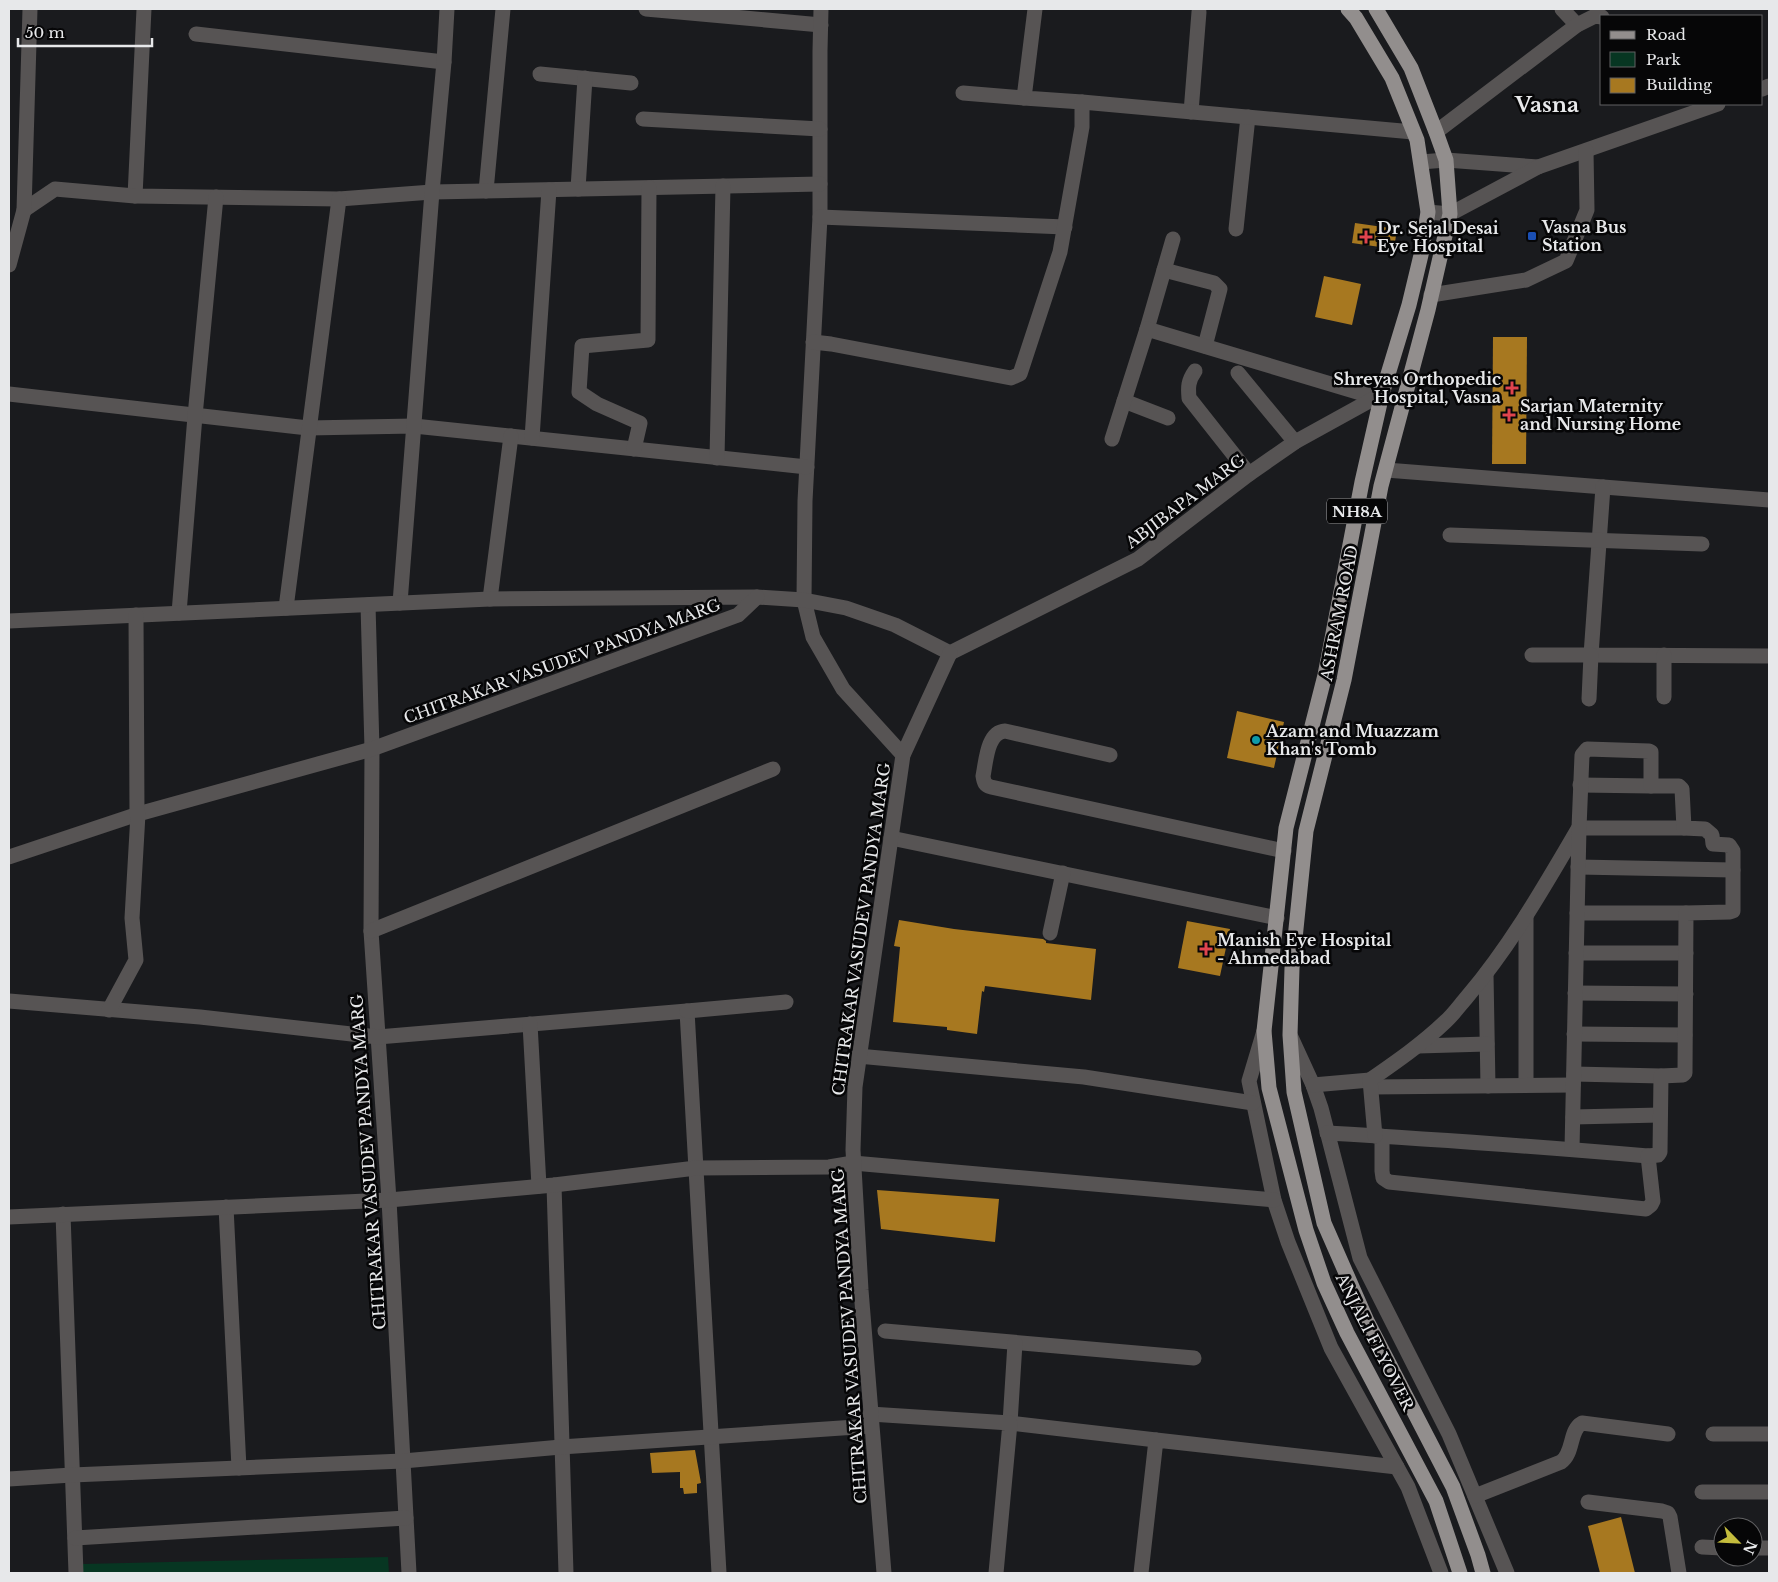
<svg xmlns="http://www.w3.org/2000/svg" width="1778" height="1582" viewBox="0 0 1778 1582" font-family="'Libre Baskerville',serif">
	<rect width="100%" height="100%" fill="#1a1b1e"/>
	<path fill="#073622" d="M388 1557 389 1573H83V1564Z"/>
	<g fill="#a77820">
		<path d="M1355 223 1397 229 1394 249 1352 243Z"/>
		<path d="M1324 276 1361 284 1352 325 1315 317Z"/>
		<path d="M1493 337H1527L1526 464H1492Z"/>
		<path d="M1237 711 1284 722 1274 768 1227 758Z"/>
		<path d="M899 920 954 929 1043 939 1046 941V943L1096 949 1091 1000 985 986 984 992 982 991 977 1034 947 1030V1027L893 1022 900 947 894 946Z"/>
		<path d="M1187 921 1230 929 1220 976 1178 968Z"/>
		<path d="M877 1190 999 1199 995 1242 881 1229Z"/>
		<path d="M695 1450 701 1483 697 1484V1493L684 1494 683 1488H680V1472L652 1473 650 1453Z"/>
		<path d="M1621 1517 1635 1573H1600L1588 1526Z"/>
	</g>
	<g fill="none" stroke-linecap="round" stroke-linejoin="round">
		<g stroke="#575454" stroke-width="15">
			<path d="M646 9 821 25"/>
			<path d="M821 9 820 51V217L805 501 804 600 813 637 843 689 903 755"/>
			<path d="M1035 9 1024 98 1082 102"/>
			<path d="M1562 9 1577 25"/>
			<path d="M196 34 444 62"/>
			<path d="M540 74 631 83"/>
			<path d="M1762 89 1769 86"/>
			<path d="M963 93 1024 98"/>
			<path d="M1191 112 1199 12"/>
			<path d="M643 119 820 129"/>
			<path d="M1436 132 1577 25 1595 16 1602 17"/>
			<path d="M1421 162 1446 160 1538 167"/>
			<path d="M578 189 585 78"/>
			<path d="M486 191 503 9"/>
			<path d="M135 196 144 9"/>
			<path d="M24 210 55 189 135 196 339 199 432 192 820 184"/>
			<path d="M1428 212 1450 214 1538 167 1718 104"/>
			<path d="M820 217 1065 227"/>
			<path d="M1236 229 1248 117"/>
			<path d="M9 265 24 210 30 9"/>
			<path d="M1164 270 1214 283 1220 289 1205 346"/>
			<path d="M1431 295 1526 280 1566 261 1587 210 1586 151"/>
			<path d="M1147 329 1173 239"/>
			<path d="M813 342 831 344 1011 378 1020 374 1060 252 1082 127V102L1413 132"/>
			<path d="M1195 371C1188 381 1188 387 1189 398L1249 474"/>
			<path d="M1238 373 1295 442"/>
			<path d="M9 394 308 428 414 426 807 467"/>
			<path d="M1124 401 1168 418"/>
			<path d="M532 438 549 190"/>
			<path d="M1112 439 1147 329 1374 397"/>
			<path d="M634 449 640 423 597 404 579 392 582 346 648 340 649 188"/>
			<path d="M717 458 723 186"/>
			<path d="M1386 470 1769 500"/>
			<path d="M1603 487 1591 655 1769 656"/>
			<path d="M1450 535 1702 544"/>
			<path d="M490 599 511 436"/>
			<path d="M400 603 432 192 444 62 447 9"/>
			<path d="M368 605 372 749 371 931 389 1200 409 1573"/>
			<path d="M286 608 339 199"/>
			<path d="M179 613 195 416 216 197"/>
			<path d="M9 621 490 599 757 597 804 600 846 608 895 625 950 653"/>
			<path d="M950 653 1138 559 1249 474 1295 442 1382 394"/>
			<path d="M1532 655H1591L1589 699"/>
			<path d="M1664 697V655"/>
			<path d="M1110 755 1005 731C987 732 986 762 983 776 984 783 985 785 991 787L1284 851"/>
			<path d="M1580 785 1651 786"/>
			<path d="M1579 828H1684"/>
			<path d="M891 838 1277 918"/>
			<path d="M9 857 138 814 372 749 738 615 757 597"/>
			<path d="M1578 867 1733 870"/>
			<path d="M1577 913H1686"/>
			<path d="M1526 916V1085"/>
			<path d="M371 931 773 769"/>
			<path d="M1050 933 1063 873"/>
			<path d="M1576 953H1686"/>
			<path d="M1486 974 1488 1086"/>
			<path d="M1575 993 1686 994"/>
			<path d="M9 1001 200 1017 378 1037 687 1011 719 1573"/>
			<path d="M109 1010 136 960 132 918 138 814H137L136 615"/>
			<path d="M687 1011 786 1002"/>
			<path d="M530 1024 539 1186"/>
			<path d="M1264 1031 1249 1081 1274 1200 1288 1242 1331 1348 1408 1487 1441 1573"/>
			<path d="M1574 1034 1685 1035"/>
			<path d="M1291 1037 1313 1085 1321 1108 1360 1258 1449 1434 1507 1573"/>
			<path d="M1418 1046 1487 1044"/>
			<path d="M858 1056 1084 1077 1253 1103"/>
			<path d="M1574 1074 1661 1076"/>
			<path d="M1313 1085 1370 1080"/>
			<path d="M1371 1087 1573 1085"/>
			<path d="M1573 1117 1660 1115"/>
			<path d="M1327 1133C1434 1139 1541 1147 1648 1156L1653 1201 1651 1205 1646 1209 1389 1182 1383 1178 1382 1171V1136"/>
			<path d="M1375 1136 1370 1080C1396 1062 1422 1044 1445 1022 1453 1015 1460 1005 1467 997 1511 945 1544 887 1578 829"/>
			<path d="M1572 1149 1579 828 1582 755 1587 749 1649 751 1651 752V786H1679L1682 789 1684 828 1705 829 1712 835 1713 844 1729 845 1733 851V911L1730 912 1686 913 1685 1073 1683 1075 1661 1076 1660 1152 1658 1155 1648 1156"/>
			<path d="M554 1185 566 1573"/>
			<path d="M226 1207 239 1468"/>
			<path d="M63 1214 76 1573"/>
			<path d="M9 1217 389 1200 554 1185 696 1168 829 1167 853 1163 1274 1200"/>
			<path d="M885 1331 1194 1358"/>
			<path d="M1015 1343 1010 1423 1156 1440"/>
			<path d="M870 1414 1010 1423 996 1573"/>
			<path d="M1713 1434H1769"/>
			<path d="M9 1479 72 1475 403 1461 561 1447 871 1426"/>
			<path d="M1702 1492H1769"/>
			<path d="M1475 1496 1561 1462C1574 1453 1569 1430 1582 1423L1668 1434"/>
			<path d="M1588 1502 1662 1511 1668 1513 1670 1517 1679 1573"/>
			<path d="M75 1538 406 1518"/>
			<path d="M1702 1547 1723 1548"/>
			<path d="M1753 1548H1769"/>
			<path d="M884 1573 861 1290 853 1150 855 1087 903 755 950 653"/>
			<path d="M1141 1573 1156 1440 1397 1467"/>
		</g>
		<g stroke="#928e8d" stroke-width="15">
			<path d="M1348 9 1356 18 1392 78 1417 140 1428 212 1421 255 1409 305 1382 394 1362 482 1325 675 1286 828 1264 1031 1269 1088 1306 1230 1324 1283 1347 1333 1436 1501 1460 1573"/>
			<path d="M1376 9 1411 68 1436 132 1446 160 1450 214 1428 310 1381 486 1344 680 1306 831 1292 968 1290 1035 1294 1092 1324 1223 1367 1321 1453 1487 1478 1555 1483 1573"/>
		</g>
	</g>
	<rect fill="#1a4fb4" stroke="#060607" stroke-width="2" x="1527" y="231" width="10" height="10" rx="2.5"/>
	<g fill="#e0444e" stroke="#060607" stroke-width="2">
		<path d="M1363.5 229.5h5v5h5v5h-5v5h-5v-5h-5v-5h5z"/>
		<path d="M1509.5 380.5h5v5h5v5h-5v5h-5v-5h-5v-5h5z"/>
		<path d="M1506.5 407.5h5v5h5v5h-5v5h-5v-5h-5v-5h5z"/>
		<path d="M1203.5 941.5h5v5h5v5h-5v5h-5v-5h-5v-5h5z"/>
	</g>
	<circle fill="#0f9aa8" stroke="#060607" stroke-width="2" cx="1256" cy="740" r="5"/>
	<g text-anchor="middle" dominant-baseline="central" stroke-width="5" stroke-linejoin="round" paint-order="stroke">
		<rect fill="#060607" stroke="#a4a4a6" stroke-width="1" x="1327" y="498.5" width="60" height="25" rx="4"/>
		<g font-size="15" font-weight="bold" fill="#e7e8ea">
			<text x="1357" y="511">NH8A</text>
		</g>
		<g font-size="16" font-weight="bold" fill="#e7e8ea" stroke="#060607" text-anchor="start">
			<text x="1542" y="227">Vasna Bus<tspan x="1542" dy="18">Station</tspan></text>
			<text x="1377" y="228">Dr. Sejal Desai<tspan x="1377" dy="18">Eye Hospital</tspan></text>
			<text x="1501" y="379" text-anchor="end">Shreyas Orthopedic<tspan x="1501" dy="18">Hospital, Vasna</tspan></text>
			<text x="1520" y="406">Sarjan Maternity<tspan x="1520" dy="18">and Nursing Home</tspan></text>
			<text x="1266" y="731">Azam and Muazzam<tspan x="1266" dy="18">Khan's Tomb</tspan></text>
			<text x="1217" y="940">Manish Eye Hospital<tspan x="1217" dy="18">- Ahmedabad</tspan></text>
		</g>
		<g font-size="16" fill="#e7e8ea" stroke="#060607">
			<text transform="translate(1185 501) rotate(-37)">ABJIBAPA MARG</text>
			<text transform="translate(1339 613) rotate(-79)">ASHRAM ROAD</text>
			<text transform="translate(562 661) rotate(-20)">CHITRAKAR VASUDEV PANDYA MARG</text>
			<text transform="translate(861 929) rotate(-82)">CHITRAKAR VASUDEV PANDYA MARG</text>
			<text transform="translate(368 1162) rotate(-94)">CHITRAKAR VASUDEV PANDYA MARG</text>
			<text transform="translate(849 1336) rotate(-94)">CHITRAKAR VASUDEV PANDYA MARG</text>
			<text transform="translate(1375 1342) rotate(63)">ANJALI FLYOVER</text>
		</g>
		<g font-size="21" font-weight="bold" fill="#e7e8ea" stroke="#060607">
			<text x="1547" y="105">Vasna</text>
		</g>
	</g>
	<rect width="1778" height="1582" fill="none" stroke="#e7e8ea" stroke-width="20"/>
	<rect x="1600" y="15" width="162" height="90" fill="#060607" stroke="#606062"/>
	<rect x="1610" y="31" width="25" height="8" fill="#928e8d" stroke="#606062"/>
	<text x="1646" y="40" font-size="15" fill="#e7e8ea">Road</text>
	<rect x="1610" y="52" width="25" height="15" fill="#073622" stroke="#606062"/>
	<text x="1646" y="65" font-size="15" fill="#e7e8ea">Park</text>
	<rect x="1610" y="78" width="25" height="15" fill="#a77820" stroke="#606062"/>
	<text x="1646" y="90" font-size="15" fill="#e7e8ea">Building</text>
	<g transform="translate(1738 1542) rotate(114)"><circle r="24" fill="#060607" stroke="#606062"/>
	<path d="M0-4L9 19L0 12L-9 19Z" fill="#c4bc3d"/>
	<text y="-8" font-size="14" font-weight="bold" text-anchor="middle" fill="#e7e8ea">N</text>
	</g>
	<path d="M18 38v8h134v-8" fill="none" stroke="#e7e8ea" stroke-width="2.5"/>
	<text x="25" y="38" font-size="15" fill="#e7e8ea" stroke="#060607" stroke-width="4" paint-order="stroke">50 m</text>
</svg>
